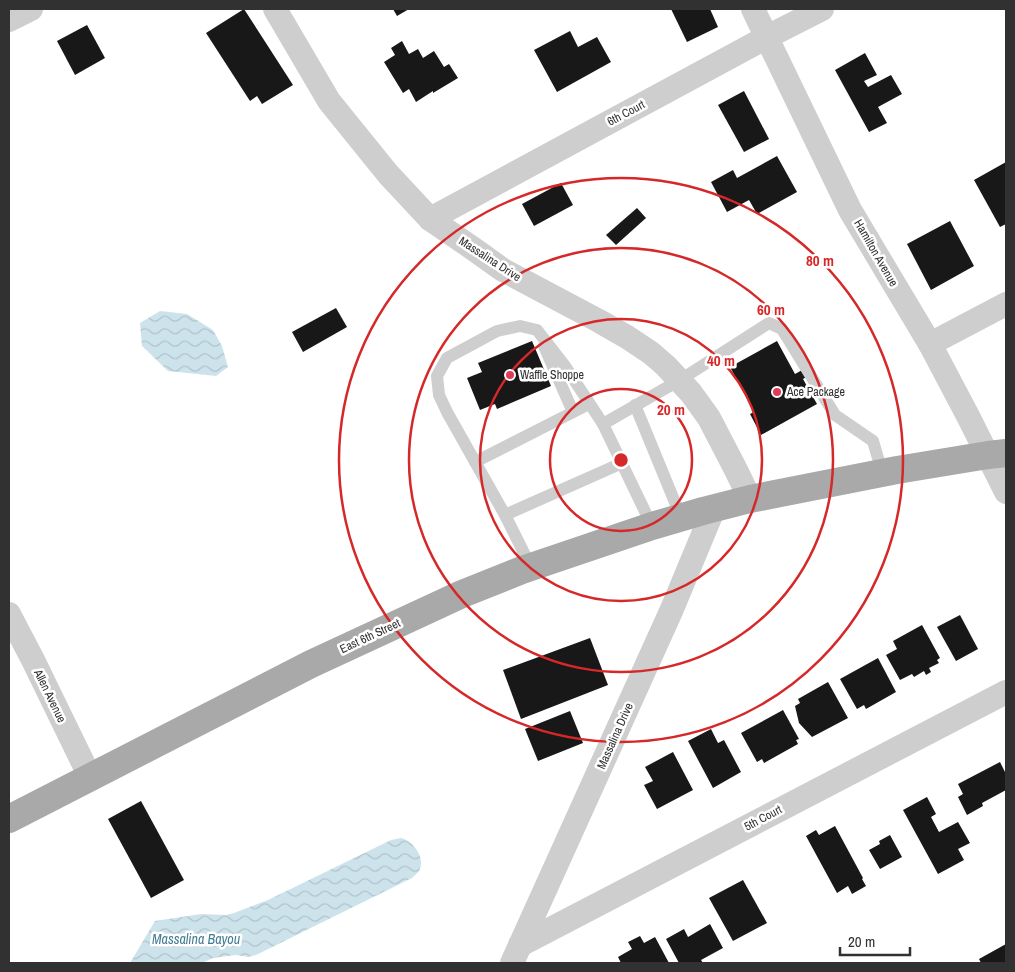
<svg xmlns="http://www.w3.org/2000/svg" width="1015" height="972" viewBox="0 0 1015 972" font-family="'Archivo Narrow',sans-serif">
	<defs>
		<pattern id="water-waves" width="16" height="10" patternUnits="userSpaceOnUse" patternTransform="scale(1.25)"><rect width="16" height="10" fill="#cde3ec"/><path d="M0 5q4-4 8 0t8 0" fill="none" stroke="#b0c3cb"/></pattern>
	</defs>
	<rect width="100%" height="100%" fill="#fff"/>
	<g fill="url(#water-waves)">
		<path d="M160 311 187 314 213 330 222 346 228 367 216 376 168 371 142 346 140 323Z"/>
		<path d="M401 838C412 841 425 855 420 869 419 872 415 875 412 878L256 955 248 957 236 955 213 958 202 963H130L155 921 201 914 226 915 234 913 268 900 391 840Z"/>
	</g>
	<g fill="#181818">
		<path d="M244 9 293 85 262 104 257 96 250 101 206 33Z"/>
		<path d="M393 9H409L397 16Z"/>
		<path d="M671 9H710L718 27 687 42Z"/>
		<path d="M87 25 105 58 75 75 57 41Z"/>
		<path d="M570 31 578 47 597 37 611 62 557 92 534 50Z"/>
		<path d="M402 41 409 54 418 49 423 58 434 51 444 67 449 64 458 78 433 93V91L416 102 409 89 403 93 384 62 395 55 391 48Z"/>
		<path d="M865 53 877 75 864 81 868 87 891 75 902 94 878 107 887 123 869 132 835 70Z"/>
		<path d="M744 91 769 139 744 152 718 105Z"/>
		<path d="M777 156 797 192 757 214 749 200 727 212 711 182 733 170 737 178Z"/>
		<path d="M1006 162V224L1000 227 974 180Z"/>
		<path d="M561 183 573 205 534 226 522 204Z"/>
		<path d="M637 208 646 218 616 245 606 235Z"/>
		<path d="M950 221 974 266 931 290 907 244Z"/>
		<path d="M336 308 347 327 303 352 292 332Z"/>
		<path d="M532 341 551 386 497 409 495 404 480 410 467 378 482 372 478 363Z"/>
		<path d="M777 341 795 374 804 369 808 376 803 379 817 404 761 435 750 414 754 412 730 367Z"/>
		<path d="M960 615 978 649 956 661 937 627Z"/>
		<path d="M922 625 940 658 937 660 939 663 929 668 931 672 926 675 924 671 914 677 912 674 900 680 886 655 897 649 893 641Z"/>
		<path d="M590 638 608 685 521 719 503 670Z"/>
		<path d="M878 658 896 692 866 709 864 705 857 709 840 679Z"/>
		<path d="M828 682 848 718 812 737 799 723 795 706 800 703 798 699Z"/>
		<path d="M783 710 799 739 796 740 798 744 764 763 762 759 757 762 741 733Z"/>
		<path d="M570 711 583 743 538 761 525 729Z"/>
		<path d="M711 729 718 743 724 740 741 772 713 788 688 741Z"/>
		<path d="M673 752 693 790 657 809 644 785 653 781 645 767Z"/>
		<path d="M1000 762 1006 774V790L982 803 983 806 967 815 958 797 963 794 958 784Z"/>
		<path d="M927 797 936 814 931 817 939 832 958 822 970 843 958 849 964 860 938 874 903 810Z"/>
		<path d="M141 801 184 880 151 898 108 819Z"/>
		<path d="M835 826 863 878 862 879 866 886 852 894 848 886 837 893 806 836 816 830 819 835Z"/>
		<path d="M890 835 902 857 880 869 869 850 880 844 879 841Z"/>
		<path d="M743 880 767 923 733 941 709 898Z"/>
		<path d="M710 924 723 948 701 960 703 963H679L666 939 684 929 688 937Z"/>
		<path d="M640 936 644 943 655 937 669 963H621L618 957 632 949 628 942Z"/>
		<path d="M1006 944V963H981L979 959Z"/>
	</g>
	<g fill="none" stroke-linecap="round" stroke-linejoin="round">
		<g stroke="#cecece" stroke-width="12">
			<path d="M544 346 573 412"/>
			<path d="M635 405 681 517"/>
			<path d="M603 424 680 380 769 323 782 329 835 415 873 441 882 472"/>
			<path d="M475 462 589 404"/>
			<path d="M505 515 622 463"/>
			<path d="M531 567 505 515 447 412 439 395 437 376 447 358 497 331 520 326 537 330 565 366 603 424 652 526"/>
		</g>
		<g stroke="#cecece" stroke-width="24">
			<path d="M275 9 329 101 388 174 430 219 475 250 503 270 599 321 627 337 651 353 666 366 691 393 709 418 736 470 750 499"/>
			<path d="M753 9 850 210 930 344 969 418 1006 492"/>
			<path d="M9 20 31 9"/>
			<path d="M430 219 767 37 822 9"/>
			<path d="M930 344 1006 304"/>
			<path d="M9 614 33 660 90 777"/>
			<path d="M520 945 1006 692"/>
			<path d="M512 963 672 609 714 508"/>
		</g>
		<path stroke="#a9a9a9" stroke-width="28" d="M9 819 311 664 462 594 522 570 652 526 703 511 750 499 897 470 988 455 1006 453"/>
	</g>
	<g fill="none" stroke="#d62828" stroke-width="2.5">
		<circle cx="621" cy="460" r="71"/>
		<circle cx="621" cy="460" r="141"/>
		<circle cx="621" cy="460" r="212"/>
		<circle cx="621" cy="460" r="282"/>
	</g>
	<g fill="#df3c5a" stroke="#fff" stroke-width="2">
		<circle cx="510" cy="375" r="5"/>
		<circle cx="777" cy="392" r="5"/>
	</g>
	<g text-anchor="middle" dominant-baseline="central" stroke-width="5" stroke-linejoin="round" paint-order="stroke">
		<g font-size="12" fill="#313131" stroke="#fff">
			<text transform="translate(626 113) rotate(-28)">6th Court</text>
			<text transform="translate(876 253) rotate(60)">Hamilton Avenue</text>
			<text transform="translate(490 259) rotate(33)">Massalina Drive</text>
			<text transform="translate(370 636) rotate(-25)">East 6th Street</text>
			<text transform="translate(50 696) rotate(64)">Allen Avenue</text>
			<text transform="translate(615 736) rotate(-66)">Massalina Drive</text>
			<text transform="translate(763 818) rotate(-28)">5th Court</text>
		</g>
		<g font-size="12" fill="#313131" stroke="#fff" text-anchor="start">
			<text x="520" y="375">Waffle Shoppe</text>
			<text x="787" y="392">Ace Package</text>
		</g>
		<g font-size="14" font-style="italic" fill="#417b91" stroke="#fff">
			<text x="196" y="939">Massalina Bayou</text>
		</g>
	</g>
	<circle cx="621" cy="460" r="8" fill="#d62828" stroke="#fff" stroke-width="2.5"/>
	<g font-size="15" text-anchor="middle" font-weight="bold" fill="#d62828" stroke="#fff" stroke-width="5" stroke-linejoin="round" paint-order="stroke">
		<text x="820" y="266">80 m</text>
		<text x="771" y="315">60 m</text>
		<text x="721" y="366">40 m</text>
		<text x="671" y="415">20 m</text>
	</g>
	<rect width="1015" height="972" fill="none" stroke="#313131" stroke-width="20"/>
	<path d="M840 947v8h70v-8" fill="none" stroke="#313131" stroke-width="2.5"/>
	<text x="848" y="947" font-size="15" fill="#313131" stroke="#ffffff" stroke-width="4" paint-order="stroke">20 m</text>
</svg>
